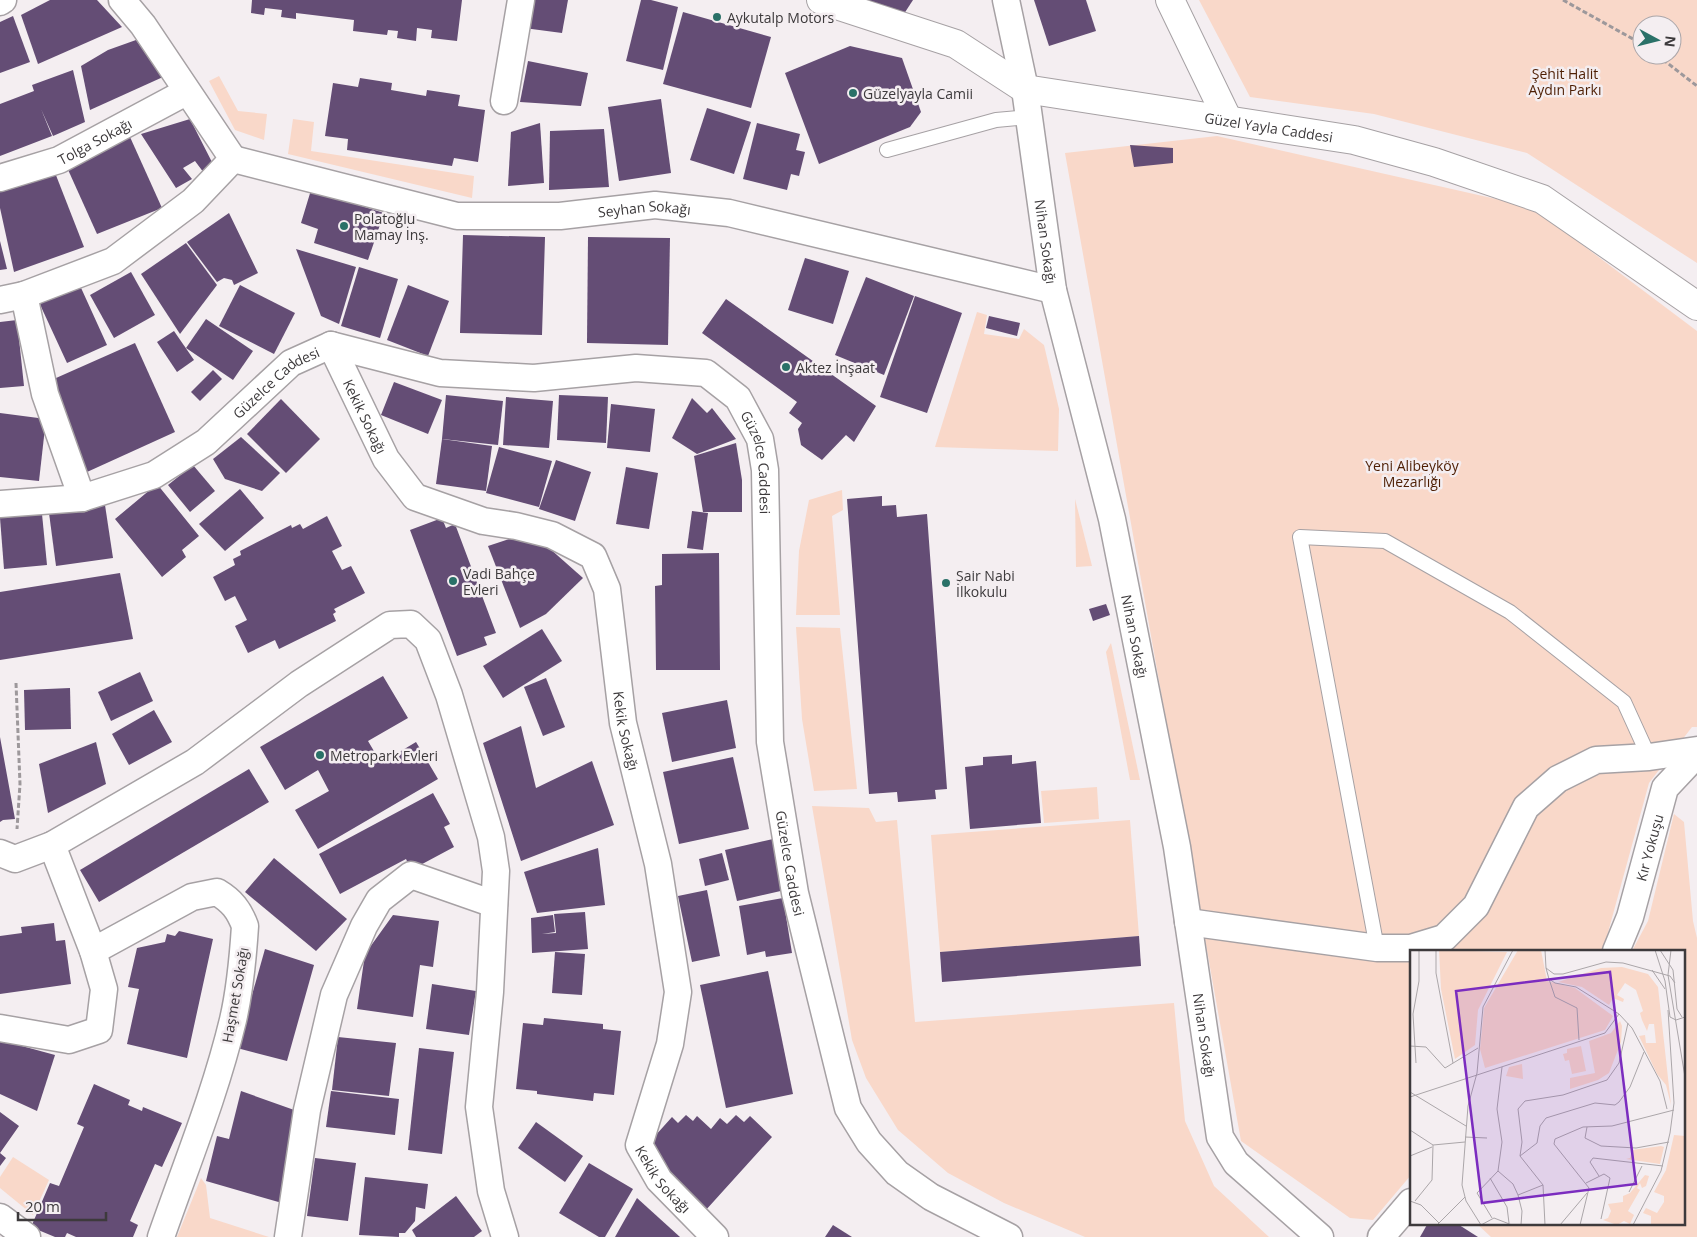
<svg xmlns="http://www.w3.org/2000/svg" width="1697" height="1237" viewBox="0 0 1697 1237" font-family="'Open Sans',sans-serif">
	<rect width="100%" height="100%" fill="#f4eef1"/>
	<g fill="#f9d8c9" fill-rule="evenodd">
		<path d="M1199 0H1697V263L1527 153 1374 114 1250 97ZM1642 25H1672V55H1642Z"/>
		<path d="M219 76 238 111 267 114 264 140 235 130 209 81Z"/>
		<path d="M293 119 314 122 311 151 474 176 472 198 288 154Z"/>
		<path d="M1217 136 1532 207 1697 331V727H1692L1649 783 1604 947 1601 951H1411V1175L1373 1220 1350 1218 1241 1141 1065 153Z"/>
		<path d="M977 312 987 315 984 334 1019 339 1024 329 1044 345 1059 409 1058 451 935 447Z"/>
		<path d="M842 490 843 510 832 516 840 615H796L799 551 809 500Z"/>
		<path d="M1075 499 1092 566 1076 567Z"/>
		<path d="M796 627 840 628 857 789 814 791 802 719Z"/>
		<path d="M1111 643 1140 780H1130L1106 652Z"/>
		<path d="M1097 787 1099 819 1044 823 1041 791Z"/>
		<path d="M812 806 869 808 876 822 897 820 915 1022 1174 1003 1185 1121 1214 1186 1269 1237H1085L1004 1203 948 1173 898 1130 866 1078 852 1040Z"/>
		<path d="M1674 814 1684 822 1693 921 1697 938V1237H1491L1476 1223H1683V951H1632L1648 921Z"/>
		<path d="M1130 820 1139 936 940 952 931 835Z"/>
		<path d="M13 1157 49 1180 33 1215 0 1188V1177Z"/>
		<path d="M201 1178 206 1185 210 1218 269 1237H177Z"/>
	</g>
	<g fill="#644d75">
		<path d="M50 0H97L122 27 38 64 21 15Z"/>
		<path d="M252 0H462L457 41 431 38 432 30 417 28 416 41 397 38 398 31 388 30 387 35 353 31 354 20 296 13V19L281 17 282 10 265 8 264 15 251 13Z"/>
		<path d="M529 0H568L562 33 524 28Z"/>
		<path d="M641 0H651L678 7 663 70 626 61Z"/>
		<path d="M868 0H913L900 20Z"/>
		<path d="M1034 0H1086L1096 31 1049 46Z"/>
		<path d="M683 12 771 37 751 108 663 84Z"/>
		<path d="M13 16 30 62 0 73V22Z"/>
		<path d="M136 40 163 77 90 110 81 66 108 50Z"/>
		<path d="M850 46 902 58 921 112 910 127 819 164 785 73Z"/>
		<path d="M528 61 588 73 581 106 520 102Z"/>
		<path d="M73 70 85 122 53 136 41 109 52 136 0 156V104L34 91 32 85Z"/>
		<path d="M360 78 392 83 391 90 426 96 427 90 460 95 458 106 485 110 478 162 454 158 452 166 347 150 348 139 325 136 333 83 358 87Z"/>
		<path d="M661 99 671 173 619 181 608 107Z"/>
		<path d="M707 108 751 122 734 174 690 160Z"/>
		<path d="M190 119 215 168 204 173 195 161 183 168 192 179 176 188 141 134Z"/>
		<path d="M540 123 544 183 508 186 511 132Z"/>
		<path d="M757 123 800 134 796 150 805 152 799 176 791 174 787 190 743 179Z"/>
		<path d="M604 129 609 187 549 190 550 131Z"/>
		<path d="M130 137 162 208 97 234 65 163Z"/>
		<path d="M1130 145 1173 148V163L1134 167Z"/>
		<path d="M52 165 84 247 14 272 0 208V181Z"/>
		<path d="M311 190 384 213 368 260 314 243 318 229 301 223Z"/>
		<path d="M229 213 258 273 234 285 232 280 224 278 217 282 187 242Z"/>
		<path d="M463 235 545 237 542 335 460 333Z"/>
		<path d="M588 237 670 238 668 345 587 343Z"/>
		<path d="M0 241 7 269 0 270Z"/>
		<path d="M186 243 217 285 180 334 141 274Z"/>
		<path d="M296 249 356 267 339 324 321 316Z"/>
		<path d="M805 258 849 271 833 324 788 310Z"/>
		<path d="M359 267 398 279 380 338 341 326Z"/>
		<path d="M131 272 155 315 114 338 90 295Z"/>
		<path d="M866 277 914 296 884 375 835 355Z"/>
		<path d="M77 279 107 345 67 363 37 298Z"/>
		<path d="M240 285 295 313 274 354 219 326Z"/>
		<path d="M408 285 449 301 428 356 387 340Z"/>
		<path d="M915 296 962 313 927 413 880 397Z"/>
		<path d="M726 299 876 406 854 442 846 435 822 460 801 445 798 429 802 423 789 413 797 402 702 333Z"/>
		<path d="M989 316 1020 323 1017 336 986 328Z"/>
		<path d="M206 319 253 351 233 380 186 348Z"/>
		<path d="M17 320 24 386 0 388V322Z"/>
		<path d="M174 331 194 360 177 372 157 342Z"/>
		<path d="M135 343 175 432 87 472 47 382Z"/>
		<path d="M213 370 222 379 200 401 191 392Z"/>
		<path d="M394 382 442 400 428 434 381 415Z"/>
		<path d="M446 395 503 401 498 445 442 439Z"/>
		<path d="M559 395 608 397 606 443 557 440Z"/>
		<path d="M506 397 553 401 549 448 503 445Z"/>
		<path d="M692 398 707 413 712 408 736 439 697 454 672 438Z"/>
		<path d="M281 399 320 439 286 473 247 434Z"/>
		<path d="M611 404 655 409 650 452 607 448Z"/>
		<path d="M0 413 46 419 39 481 0 477Z"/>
		<path d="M241 437 280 473 262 491 225 479 213 459Z"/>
		<path d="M442 439 492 446 486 491 436 484Z"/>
		<path d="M736 443 742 480V512H703L694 456Z"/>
		<path d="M499 447 552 461 539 507 486 493Z"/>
		<path d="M556 460 591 472 575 521 539 509Z"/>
		<path d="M193 465 215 491 190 512 168 485Z"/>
		<path d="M626 467 658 473 649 529 616 524Z"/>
		<path d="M157 484 199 536 182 550 186 557 162 577 115 519Z"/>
		<path d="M240 489 264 518 225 551 199 524Z"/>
		<path d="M882 496V506L896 505 897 517 927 514 947 789 935 790 936 799 898 802 897 792 869 794 847 499Z"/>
		<path d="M105 505 113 558 56 566 49 513Z"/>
		<path d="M692 511 708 513 703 550 687 548Z"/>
		<path d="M42 514 47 565 4 569 0 518Z"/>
		<path d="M327 516 342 546 332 551 342 570 351 566 365 593 334 609 336 612 333 614 336 621 279 649 275 640 248 653 235 626 247 620 235 596 225 601 213 577 235 565 233 559 241 555 240 551 291 525 292 528 300 524 303 529Z"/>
		<path d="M442 518 446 528 455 524 496 633 484 637 487 645 457 656 410 530Z"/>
		<path d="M531 532 583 578 546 614 520 628 488 546Z"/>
		<path d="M719 553 720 670H656L655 586 662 585V554Z"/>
		<path d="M120 573 133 639 0 660V592Z"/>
		<path d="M1106 604 1110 615 1093 621 1089 609Z"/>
		<path d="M542 629 562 661 503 698 483 666Z"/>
		<path d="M140 672 153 701 111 721 98 692Z"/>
		<path d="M383 676 408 718 368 741 381 763 416 742 438 779 318 849 295 810 329 791 318 770 285 790 260 747Z"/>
		<path d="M546 678 565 727 543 736 524 687Z"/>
		<path d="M70 688 71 729 25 730 24 690Z"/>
		<path d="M727 700 736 748 672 762 662 713Z"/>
		<path d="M154 710 172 742 129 765 112 734Z"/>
		<path d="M521 726 536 788 592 761 614 825 521 861 483 743Z"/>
		<path d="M0 737 15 819 3 820 0 822Z"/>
		<path d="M96 742 106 784 48 813 39 764Z"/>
		<path d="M1012 755V764L1036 761 1041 823 970 829 965 767 983 765V757Z"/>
		<path d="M733 757 749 829 679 844 663 772Z"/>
		<path d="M249 769 269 802 99 902 80 870Z"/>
		<path d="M433 793 450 824 444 827 454 847 411 870 406 859 340 894 319 854Z"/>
		<path d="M773 839 785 890 737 901 725 850Z"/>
		<path d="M598 848 605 905 537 913 524 872Z"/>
		<path d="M722 853 729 880 705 886 699 859Z"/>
		<path d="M274 858 347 919 316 951 245 892Z"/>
		<path d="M707 890 720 956 692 962 678 896Z"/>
		<path d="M783 898 792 953 766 957 765 951 747 955 739 906Z"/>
		<path d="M585 912 588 949 532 953 531 918 553 915 555 932 542 934 556 933 554 914Z"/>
		<path d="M393 915 439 921 433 967 420 965 413 1017 357 1009 365 954Z"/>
		<path d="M54 923 56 941 65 940 71 984 0 994V936L22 933 21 927Z"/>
		<path d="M179 931 213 939 187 1058 127 1044 139 989 128 987 137 948 165 942 167 934 175 936Z"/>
		<path d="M1139 936 1141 966 942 982 940 952Z"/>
		<path d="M265 949 314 965 287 1061 237 1048Z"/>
		<path d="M555 952 585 954 582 995 552 993Z"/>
		<path d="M768 971 793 1094 726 1108 700 985Z"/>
		<path d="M432 984 476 991 469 1035 426 1029Z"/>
		<path d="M544 1018 603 1024V1029L621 1031 614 1095 594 1093 593 1101 537 1094V1091L516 1089 523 1023 543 1025Z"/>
		<path d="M338 1037 396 1043 389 1096 332 1090Z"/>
		<path d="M0 1040 55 1055 37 1111 0 1094Z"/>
		<path d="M419 1048 454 1052 442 1154 408 1150Z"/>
		<path d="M94 1084 130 1100 128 1105 142 1111 143 1107 182 1123 162 1167 155 1164 130 1221 138 1225 133 1237H76L67 1233 65 1237H55L31 1227 50 1183 59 1186 84 1127 77 1124Z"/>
		<path d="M241 1091 297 1111 282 1203 206 1181 217 1136 229 1139Z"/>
		<path d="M331 1091 399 1099 395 1135 326 1127Z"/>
		<path d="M0 1112 19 1126 0 1153 6 1158 0 1166Z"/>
		<path d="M686 1115 693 1121 697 1116 711 1129 720 1118 727 1124 736 1115 744 1122 750 1116 772 1137 705 1211 653 1163 646 1146 672 1117 678 1123Z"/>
		<path d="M536 1122 583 1156 565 1182 518 1148Z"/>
		<path d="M315 1158 356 1163 348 1221 307 1216Z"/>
		<path d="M589 1163 633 1189 605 1237H599L559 1213Z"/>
		<path d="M365 1177 428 1184 425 1209 416 1207 415 1221 405 1233H399V1237L359 1235Z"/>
		<path d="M456 1196 482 1231 474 1237H416L412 1230Z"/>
		<path d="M637 1198 680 1237H615Z"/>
		<path d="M1428 1223H1456L1478 1237H1420Z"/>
		<path d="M833 1225 852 1237H825Z"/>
	</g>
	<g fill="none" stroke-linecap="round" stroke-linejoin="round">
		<g stroke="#a6a1a4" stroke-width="16">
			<g id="service">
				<path d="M887 150 996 120 1029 117"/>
				<path d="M1377 948 1300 537 1385 541 1510 612 1624 702 1649 757"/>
			</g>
		</g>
		<g stroke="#a6a1a4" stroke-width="29">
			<g id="minor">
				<path id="s1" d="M1006 0 1025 89 1053 290 1112 519 1177 847 1220 1137 1236 1163 1320 1237"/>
				<path d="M0 2 3 0"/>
				<path d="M504 101 521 0"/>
				<path id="s2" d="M233 159 457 216H560L655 205 729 213 1053 290"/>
				<path id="s3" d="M0 178 59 160 186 92"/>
				<path d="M24 295 45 394 82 498"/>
				<path d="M0 300 24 295 113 261 193 201 233 159 143 25 122 0"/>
				<path id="s4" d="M331 345 386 459 415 497 483 521 516 526 552 535 593 556 607 589 623 723 658 864 678 992 670 1044 639 1145 659 1180 715 1237"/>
				<path id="s5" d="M0 504 82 498 154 475 206 442 291 363 331 345 440 373 534 378 636 368 706 373 738 398 760 439 765 470 770 742 795 893 848 1108 869 1142 897 1173 931 1197 1009 1237"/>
				<path d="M0 853 15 859 52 845 195 762 299 684 390 625 411 624 428 640 449 695 491 837 496 871 490 992 479 1107 491 1191 505 1237"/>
				<path d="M1188 922 1377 948H1411L1444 938 1476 906 1526 807 1558 779 1596 760 1649 757 1697 750"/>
				<path d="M93 951 192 897 217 892C232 901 239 910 245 926 243 957 240 990 233 1020 215 1095 186 1165 161 1237"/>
				<path id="s6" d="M1616 951 1630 917 1665 788 1697 754"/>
				<path d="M0 1028 69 1040 99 1030 104 989 93 951 52 845"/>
				<path d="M0 1217 27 1237"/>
				<path d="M288 1237 307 1110 334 995 364 926 379 900 411 875 494 904"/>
				<path d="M1381 1237 1411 1202"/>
			</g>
		</g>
		<g stroke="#a6a1a4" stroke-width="30">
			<path id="tertiary" d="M1170 0 1228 120"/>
		</g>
		<g stroke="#a6a1a4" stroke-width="30">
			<g id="secondary">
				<path id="s7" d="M821 0 956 44 1025 89 1354 140 1434 162 1542 199 1697 306"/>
			</g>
		</g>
		<g stroke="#9d989b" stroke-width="3" stroke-dasharray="5 2.5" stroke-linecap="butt">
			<path d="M1563 0 1642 44"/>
			<path d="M1657 55 1697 86"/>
			<path d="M16 683 20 784 17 829"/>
		</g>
		<use href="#service" stroke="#fff" stroke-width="14"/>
		<use href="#minor" stroke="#fff" stroke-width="26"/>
		<use href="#tertiary" stroke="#fff" stroke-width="28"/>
		<use href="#secondary" stroke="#fff" stroke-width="28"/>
	</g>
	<g fill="#2a7168" stroke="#f4eef1" stroke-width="2">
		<circle cx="717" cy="17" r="5"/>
		<circle cx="853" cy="93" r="5"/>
		<circle cx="344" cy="226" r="5"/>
		<circle cx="786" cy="367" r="5"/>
		<circle cx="453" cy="581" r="5"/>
		<circle cx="946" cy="583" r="5"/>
		<circle cx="320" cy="755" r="5"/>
	</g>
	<g text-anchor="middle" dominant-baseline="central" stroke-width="5" stroke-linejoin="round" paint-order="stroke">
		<g font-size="14" fill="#3d3a3c" stroke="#f4eef1" text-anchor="start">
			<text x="727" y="17">Aykutalp Motors</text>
			<text x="863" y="93">Güzelyayla Camii</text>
			<text x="354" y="218">Polatoğlu<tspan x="354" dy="16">Mamay İnş.</tspan></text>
			<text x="796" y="367">Aktez İnşaat</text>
			<text x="463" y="573">Vadi Bahçe<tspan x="463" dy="16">Evleri</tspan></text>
			<text x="956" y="575">Şair Nabi<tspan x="956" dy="16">İlkokulu</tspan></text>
			<text x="330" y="755">Metropark Evleri</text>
		</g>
		<g font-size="14" fill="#4e1f04" stroke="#f4eef1">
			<text x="1565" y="73">Şehit Halit<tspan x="1565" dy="16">Aydın Parkı</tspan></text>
			<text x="1412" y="465">Yeni Alibeyköy<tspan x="1412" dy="16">Mezarlığı</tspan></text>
		</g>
		<g font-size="14" fill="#3d3a3c" stroke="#f4eef1">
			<text stroke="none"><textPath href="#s7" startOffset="471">Güzel Yayla Caddesi</textPath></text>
			<text stroke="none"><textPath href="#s3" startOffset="102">Tolga Sokağı</textPath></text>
			<text stroke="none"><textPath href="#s2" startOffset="419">Seyhan Sokağı</textPath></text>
			<text stroke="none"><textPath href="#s1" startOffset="245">Nihan Sokağı</textPath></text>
			<text stroke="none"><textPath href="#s5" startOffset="312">Güzelce Caddesi</textPath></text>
			<text stroke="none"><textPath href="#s4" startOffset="79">Kekik Sokağı</textPath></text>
			<text stroke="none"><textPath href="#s5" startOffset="868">Güzelce Caddesi</textPath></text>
			<text stroke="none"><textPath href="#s1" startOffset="650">Nihan Sokağı</textPath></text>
			<text stroke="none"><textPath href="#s4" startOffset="542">Kekik Sokağı</textPath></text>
			<text stroke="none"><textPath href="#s6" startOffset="109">Kır Yokuşu</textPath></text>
			<text stroke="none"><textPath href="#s5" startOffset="1272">Güzelce Caddesi</textPath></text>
			<text transform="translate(235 995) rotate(-80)">Haşmet Sokağı</text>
			<text stroke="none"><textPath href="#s1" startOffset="1055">Nihan Sokağı</textPath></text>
			<text stroke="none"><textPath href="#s4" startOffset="1009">Kekik Sokağı</textPath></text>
		</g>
	</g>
	<g transform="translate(1410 950)">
		<rect width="275" height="275" fill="#f4eef1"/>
		<path d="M29 0 97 2 68 60 65 95 45 109 31 39ZM108 0H131L137 31 165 38 203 66 195 80 75 118 70 99 74 58ZM212 17 238 24 248 37 261 155 256 135 247 124 229 86 235 85 236 93H246L244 74H239L237 81 232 70 230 63 233 61 226 40 215 33 207 45 214 49 213 52 203 48 199 55 172 37 148 32 191 18ZM210 71 212 76 211 92 199 123 188 130 160 139V128L185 123 179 91 201 83ZM171 96 176 121 162 124 159 110 155 111 153 104 157 103V99ZM112 114 113 129 96 126 99 117ZM264 185 275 186V275H241V266L233 263 236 258 247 263 254 252V246L244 242 256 220ZM251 196 254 197 250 214 216 209 220 208 222 200ZM235 225 239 226 236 236 232 238 230 233 227 238 230 240 218 261 224 265 220 274 214 271 207 275 193 270 198 268 201 261 198 254 213 252V246L220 243Z" fill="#f9d8c9"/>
		<path fill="none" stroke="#aba6a9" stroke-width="1" d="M26 0V23L43 113M135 0 136 18 144 24H153L196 12 213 13 260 26 265 33M245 0 255 31 260 67 266 70 275 67M250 0 263 20 267 59 272 67M261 0 258 25 275 127M136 18 139 29 145 33 166 37 209 64 222 78 250 131 257 159M242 20 255 39M139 29 145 47 167 58 169 90M0 96 16 97 35 118 68 98M6 113 3 64 9 31V0M0 142 56 176M0 147 195 83 209 64M177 177 175 188 191 196 226 198 259 192M0 180 23 195M55 187 77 188M23 195 55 192M0 206 22 197M110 206 127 193 130 176 136 168 185 153 205 155 209 152 220 137 234 102M88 221 92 192 87 159 92 117M189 226 180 212 183 208 253 216M80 228 97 257 99 273M176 233 194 224 200 228 191 269M219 242 232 216M108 245 133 235M0 251 11 255 29 273M5 251 22 230 23 195M82 268 67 243 88 221 103 234 108 245 112 261 111 275M27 275 55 247M71 275 84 268 102 275M71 275 56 251 52 235 58 156 67 123 73 57 103 0M135 275 133 235 110 206 112 192 108 159 115 151 153 145 197 130 209 113 218 73M150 275 177 243M170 275 179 238 144 194 145 189 173 177 202 176 264 160M223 275 251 221 260 183 264 153 258 60"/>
		<path fill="#7b2cbf" fill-opacity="0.15" stroke="#7b2cbf" stroke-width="2.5" d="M200 22 226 234 72 253 46 41Z"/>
		<rect width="275" height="275" fill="none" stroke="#3d3a3c" stroke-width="2.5"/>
	</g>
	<g transform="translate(1657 40) rotate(97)"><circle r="24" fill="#f4eef1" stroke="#aba6a9"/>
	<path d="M0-4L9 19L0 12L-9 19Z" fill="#2a7168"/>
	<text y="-8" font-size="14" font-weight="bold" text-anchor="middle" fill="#3d3a3c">N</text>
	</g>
	<path d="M18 1212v8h88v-8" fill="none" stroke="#3d3a3c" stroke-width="2.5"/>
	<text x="25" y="1212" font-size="15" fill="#3d3a3c" stroke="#f4eef1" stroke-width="4" paint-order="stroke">20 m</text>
</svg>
